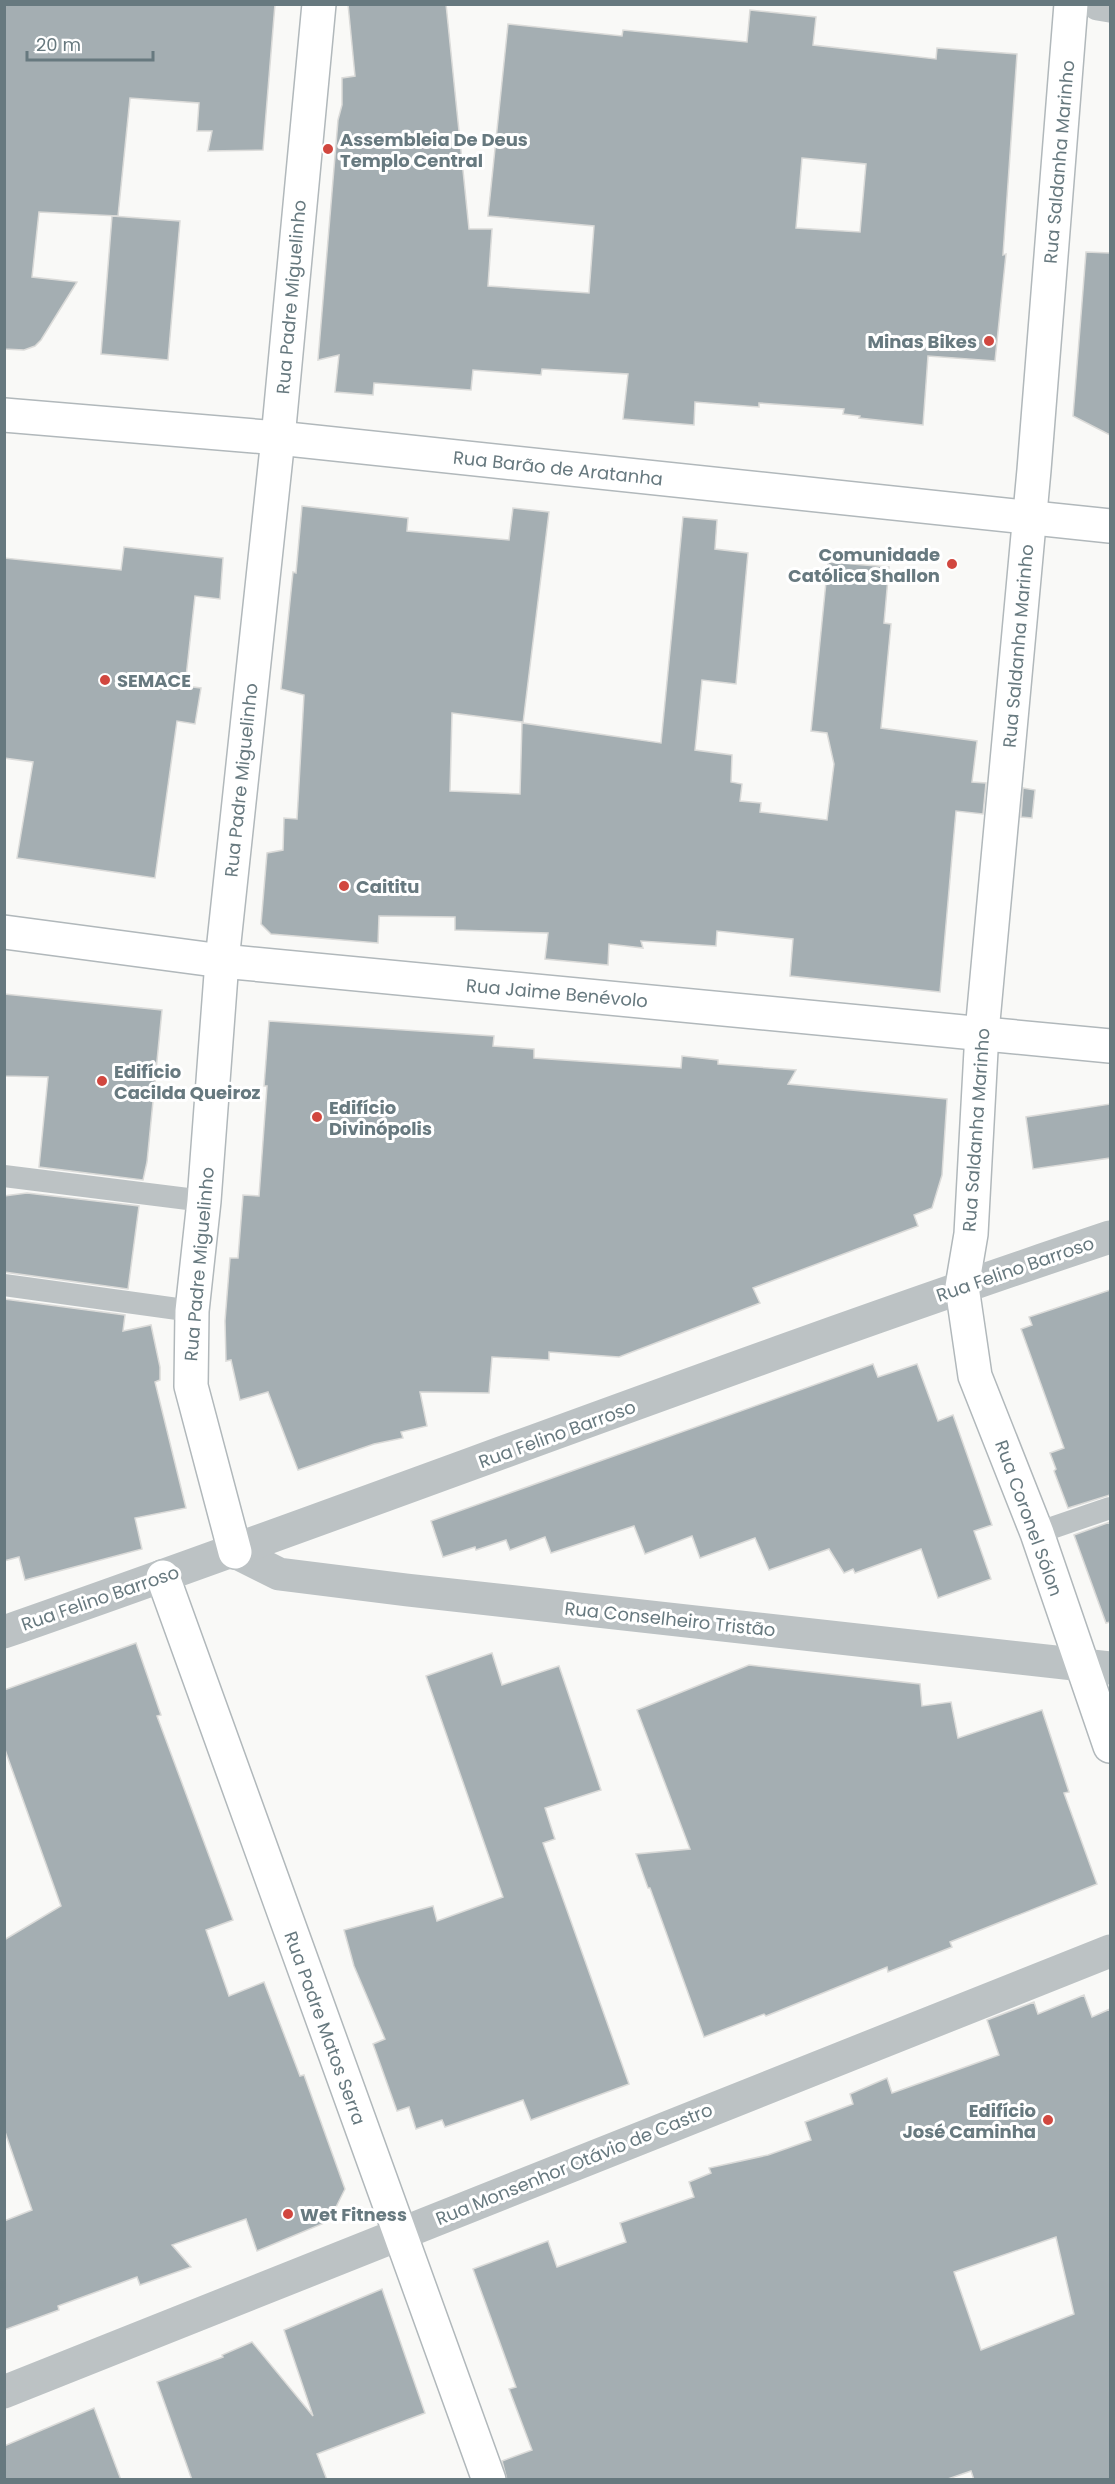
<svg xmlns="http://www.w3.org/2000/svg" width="1115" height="2484" viewBox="0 0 1115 2484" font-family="Poppins,sans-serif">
	<rect width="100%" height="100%" fill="#f9f9f7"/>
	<g fill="#a4aeb2" stroke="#dbdbd9" stroke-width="1.5" fill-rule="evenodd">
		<path d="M4 4H275L263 150 208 151 212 131H197L199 103 130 98 118 216 39 212 32 277 77 282 41 340 35 346 24 350 4 349Z"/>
		<path d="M348 4H446L469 229H492L488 286 589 293 594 226 488 216 508 24 622 36 623 30 747 42 750 10 816 17 813 45 936 59 937 48 1017 54 1003 255 1006 254 995 361 928 356 923 425 859 418 860 416 843 414 844 409 759 403V407L695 402 694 425 623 419 628 374 542 369 541 375 473 370 471 390 374 383 373 395 335 392 339 355 318 360 338 120 342 105V78L355 76ZM802 158 866 164 860 232 796 228Z"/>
		<path d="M112 216 180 221 168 360 101 354Z"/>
		<path d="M1086 252 1110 253V435L1073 416Z"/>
		<path d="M302 506 408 518 407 531 509 540 513 508 549 512 523 723 661 743 683 517 717 520 715 549 748 553 736 684 702 680 695 750 732 755 731 782 742 784 740 801 761 803 760 812 827 820 834 764 827 733 811 731 828 562 889 567 884 623 891 624 881 728 977 741 972 782 986 783 983 814 956 811 940 992 790 976 793 939 717 931 716 946 641 941 643 948 609 944 608 965 545 959 548 933 455 930V917L379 916 378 943 271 934 261 924 267 853 283 850 284 818 297 819 304 695 281 689 293 572 296 573ZM452 713 522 722 520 794 450 791Z"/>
		<path d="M124 547 223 558 220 599 195 596 185 686 201 688 195 724 177 721 155 878 17 858 33 762 4 758V558L121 570Z"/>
		<path d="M1023 788 1035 790 1032 818 1021 817Z"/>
		<path d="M4 994 162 1010 147 1162 143 1180 39 1167 48 1077 4 1076Z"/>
		<path d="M269 1021 494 1036 493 1046 534 1049V1058L681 1068 682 1056 718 1060V1064L796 1070 788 1084 947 1099 942 1175 932 1208 914 1215 918 1226 753 1288 760 1303 619 1357 549 1352V1360L492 1357 489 1393 420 1392 427 1426 401 1432 403 1438 374 1444 298 1470 268 1392 240 1400 231 1360 226 1361 225 1321 230 1258H238L243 1195 259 1196 267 1086H264Z"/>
		<path d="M1110 1104V1158L1033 1169 1026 1117Z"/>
		<path d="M27 1193 139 1206 128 1289 4 1272V1196Z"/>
		<path d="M1110 1290V1495L1068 1508 1054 1471 1056 1469 1050 1453 1064 1448 1021 1329 1032 1325 1029 1317Z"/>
		<path d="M4 1299 125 1315 123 1331 151 1325 160 1367V1380L155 1382 186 1508 135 1518 142 1549 25 1580 19 1557 4 1561Z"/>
		<path d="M873 1364 878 1377 917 1364 938 1421 953 1415 992 1525 974 1531 991 1579 938 1598 921 1549 855 1573 853 1569 844 1573 829 1549 769 1570 755 1538 700 1558 692 1536 645 1554 634 1526 551 1553 545 1537 510 1550 506 1540 476 1550 475 1547 443 1557 431 1521Z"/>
		<path d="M1110 1522V1622L1106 1623 1074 1535Z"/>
		<path d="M136 1643 161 1715 157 1716 233 1920 206 1930 229 1996 264 1982 300 2076 304 2075 345 2189 329 2221 257 2251 246 2219 172 2245 191 2267 140 2285 137 2277 58 2306 59 2310 4 2330V2221L32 2210 4 2129V1940L61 1906 4 1747V1690Z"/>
		<path d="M492 1653 502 1685 559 1666 601 1790 545 1808 555 1839 543 1843 629 2084 531 2120 523 2100 445 2127 442 2120 416 2129 409 2107 397 2111 373 2044 385 2039 354 1966 344 1930 433 1906 437 1921 503 1897 426 1676Z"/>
		<path d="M749 1665 920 1684 922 1706 951 1702 958 1738 1042 1710 1069 1792 1064 1793 1097 1884 950 1942 952 1947 888 1972 887 1967 766 2016 764 2014 704 2037 650 1888H648L636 1854 690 1849 637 1710Z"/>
		<path d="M1084 1995 1092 2017 1110 2009V2480H974L971 2471 945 2480H507L502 2461 532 2450 509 2389 516 2387 473 2269 548 2241 557 2267 626 2242 620 2223 694 2197 689 2182 711 2173 709 2168 768 2155 811 2140 805 2122 853 2104 850 2094 887 2078 892 2093 999 2055 987 2020 1034 2002 1038 2014ZM1056 2237 1074 2314 981 2350 954 2272Z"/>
		<path d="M382 2289 425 2413 317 2454 327 2480H192L157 2382 223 2357 222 2355 252 2342 313 2416 284 2330Z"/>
		<path d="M94 2408 121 2480H4V2446Z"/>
	</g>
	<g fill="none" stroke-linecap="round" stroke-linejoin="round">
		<g stroke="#b1b8bb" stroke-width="36">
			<g id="secondary">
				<path d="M1071 4 1034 470 982 1032 971 1234 962 1287 975 1376 1037 1533 1110 1746"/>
				<path d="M4 415 278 438 1110 526"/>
				<path d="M4 932 222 961 1110 1046"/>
				<path d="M235 1552 191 1386 192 1311 204 1201 222 961 278 438 319 4"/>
				<path d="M163 1577 489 2480"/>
			</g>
		</g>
		<g stroke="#bcc2c4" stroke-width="22">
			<path d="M4 1176 204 1201"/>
			<path d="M4 1285 192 1311"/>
			<path d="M1037 1533 1110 1508"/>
		</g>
		<g stroke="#bcc2c4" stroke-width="33">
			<path d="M1098 4 1110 6"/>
			<path d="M235 1552 279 1574 407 1590 1110 1668"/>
			<path d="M4 1632C374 1503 739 1361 1110 1237"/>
			<path d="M4 2392 1110 1951"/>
		</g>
		<use href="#secondary" stroke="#fff" stroke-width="33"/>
	</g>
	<g fill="#d1473f" stroke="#fff" stroke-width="2">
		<circle cx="328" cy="149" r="6"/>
		<circle cx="989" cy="341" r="6"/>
		<circle cx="952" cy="564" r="6"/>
		<circle cx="105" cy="680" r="6"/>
		<circle cx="344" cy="886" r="6"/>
		<circle cx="102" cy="1081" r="6"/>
		<circle cx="317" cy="1117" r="6"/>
		<circle cx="1048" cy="2120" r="6"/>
		<circle cx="288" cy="2214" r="6"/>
	</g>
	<g text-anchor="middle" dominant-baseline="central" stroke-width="6" stroke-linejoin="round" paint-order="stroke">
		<g font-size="18" font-weight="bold" fill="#67797f" stroke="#fff" text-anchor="start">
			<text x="340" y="139">Assembleia De Deus<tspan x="340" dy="21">Templo Central</tspan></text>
			<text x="977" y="341" text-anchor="end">Minas Bikes</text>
			<text x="940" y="554" text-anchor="end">Comunidade<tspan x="940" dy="21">Católica Shallon</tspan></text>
			<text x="117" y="680">SEMACE</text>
			<text x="356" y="886">Caititu</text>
			<text x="114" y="1071">Edifício<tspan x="114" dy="21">Cacilda Queiroz</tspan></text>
			<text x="329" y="1107">Edifício<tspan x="329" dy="21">Divinópolis</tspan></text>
			<text x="1036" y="2110" text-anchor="end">Edifício<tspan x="1036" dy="21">José Caminha</tspan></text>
			<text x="300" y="2214">Wet Fitness</text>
		</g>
		<g font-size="18" fill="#67797f" stroke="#fff">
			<text transform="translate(1059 162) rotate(-85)">Rua Saldanha Marinho</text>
			<text transform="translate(291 297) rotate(-85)">Rua Padre Miguelinho</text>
			<text transform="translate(558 468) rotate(6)">Rua Barão de Aratanha</text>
			<text transform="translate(1018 646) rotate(-85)">Rua Saldanha Marinho</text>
			<text transform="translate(241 780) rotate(-84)">Rua Padre Miguelinho</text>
			<text transform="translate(557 993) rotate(5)">Rua Jaime Benévolo</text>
			<text transform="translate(976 1130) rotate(-86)">Rua Saldanha Marinho</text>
			<text transform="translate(199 1264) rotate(-85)">Rua Padre Miguelinho</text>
			<text transform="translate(1015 1269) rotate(-19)">Rua Felino Barroso</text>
			<text transform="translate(557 1434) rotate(-20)">Rua Felino Barroso</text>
			<text transform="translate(1029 1518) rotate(70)">Rua Coronel Sólon</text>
			<text transform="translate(100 1598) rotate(-19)">Rua Felino Barroso</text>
			<text transform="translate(670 1619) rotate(6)">Rua Conselheiro Tristão</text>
			<text transform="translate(325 2028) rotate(70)">Rua Padre Matos Serra</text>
			<text transform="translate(574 2164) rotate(-22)">Rua Monsenhor Otávio de Castro</text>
		</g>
	</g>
	<rect width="1115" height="2484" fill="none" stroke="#67797f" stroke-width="12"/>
	<path d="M27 51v9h126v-9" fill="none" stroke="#67797f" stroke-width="3"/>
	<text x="36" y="51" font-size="18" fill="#67797f" stroke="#ffffff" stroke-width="4.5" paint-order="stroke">20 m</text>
</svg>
